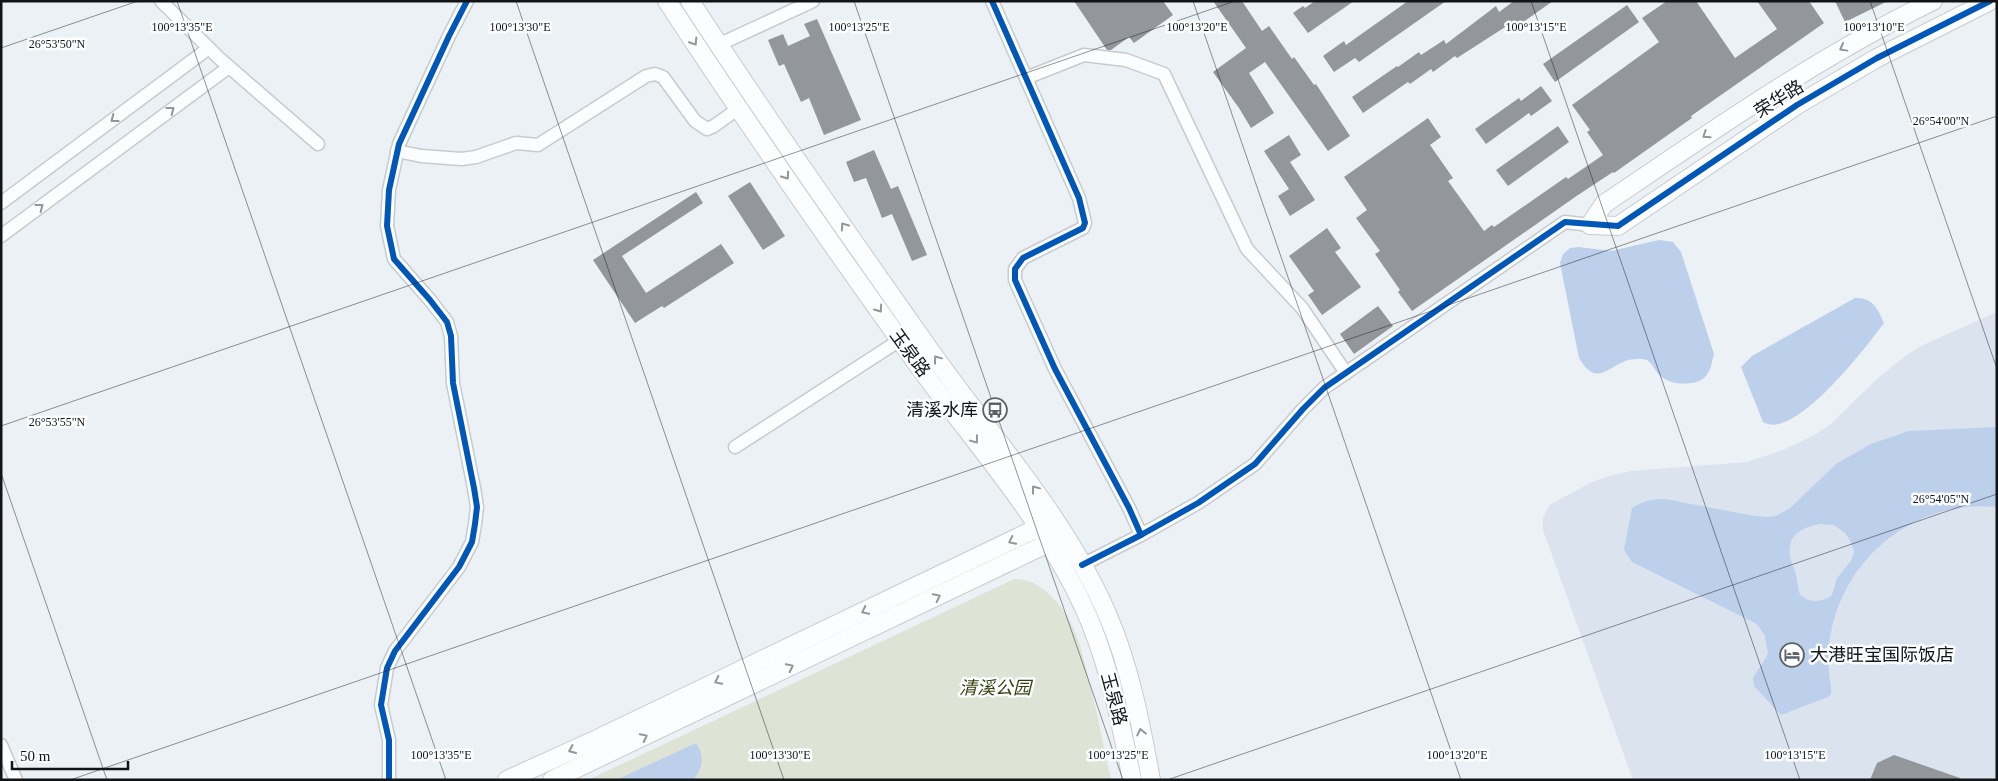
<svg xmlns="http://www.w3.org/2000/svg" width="1998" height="781" viewBox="0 0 1998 781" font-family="'Times New Roman','Noto Sans SC',serif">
	<rect width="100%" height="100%" fill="#ecf1f6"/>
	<path fill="#dbe3ee" d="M1997 312V780H1633L1543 530V518L1549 505 1590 483 1609 476 1631 471 1747 462 1783 450 1816 434 1832 423 1878 378 1908 354 1923 345Z"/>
	<path fill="#dee3d5" d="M1014 579C1029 579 1037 584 1048 593 1078 620 1083 656 1092 693 1099 722 1105 751 1111 780H588Z"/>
	<g fill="#bcd0ec" fill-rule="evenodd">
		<path d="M1659 240 1673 242 1681 252 1714 354C1712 361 1711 371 1705 377 1697 386 1672 385 1663 378 1656 374 1654 365 1647 360 1613 351 1601 396 1579 358L1560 263 1563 254 1570 248 1579 247 1611 251Z"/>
		<path d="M1855 298C1873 297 1878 309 1884 323 1867 346 1794 442 1763 422L1741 367 1752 356Z"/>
		<path d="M1997 427V507C1917 499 1846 555 1831 633 1828 645 1828 659 1829 671 1829 679 1832 686 1831 694L1828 697 1781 715 1754 686 1753 678 1768 654 1765 636 1757 624 1632 562 1624 550 1632 508C1643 501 1652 499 1665 499L1754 516 1770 517 1778 515 1790 508 1836 464 1871 444 1909 431ZM1820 524 1834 525 1845 533 1850 540 1854 552 1851 561 1837 578 1832 595C1824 602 1807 604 1800 594 1797 588 1798 581 1796 575 1795 570 1792 565 1791 560 1785 536 1800 528 1820 524Z"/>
		<path d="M696 743C705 755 703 769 693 780H616Z"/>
	</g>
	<g fill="#93969a">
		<path d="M1074 1H1163L1173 15 1134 43 1129 37 1111 50H1107Z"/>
		<path d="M1213 1H1242L1262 31 1269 26 1292 59 1294 57 1314 85 1316 84 1350 136 1328 151 1265 62 1249 73 1274 113 1251 128 1239 108 1213 72 1246 48Z"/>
		<path d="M1315 1H1354L1308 33 1293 13 1303 6 1305 8Z"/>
		<path d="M1408 1H1446L1359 62 1355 58 1334 72 1323 56 1344 41 1346 45Z"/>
		<path d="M1514 1H1553L1516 27 1513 22 1457 58 1455 56 1433 72 1431 69 1410 84 1408 82 1363 113 1352 97 1397 66 1398 67 1419 52 1421 55 1444 40 1446 44 1496 6 1499 12Z"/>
		<path d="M1667 1H1696L1735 58 1777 29 1757 1H1809L1824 23 1691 116 1692 118 1614 173 1613 172 1578 195 1412 311 1398 292 1400 290 1375 254 1380 251 1356 218 1367 210 1344 177 1428 118 1441 137 1430 145 1453 178 1448 181 1484 231 1492 225 1494 227 1566 177 1568 179 1603 155 1587 132 1590 130 1572 105 1659 42 1642 18Z"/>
		<path d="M1835 1H1888L1845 22Z"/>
		<path d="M1627 5 1639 22 1555 82 1543 64Z"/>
		<path d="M817 19 861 120 824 135 809 98 801 102 784 64 779 66 768 40 783 34 788 46 810 36 804 24Z"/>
		<path d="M1541 86 1552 101 1531 116 1529 113 1486 144 1475 129 1519 98 1521 101Z"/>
		<path d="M1558 126 1569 142 1508 186 1496 170Z"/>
		<path d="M1289 135 1301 155 1290 162 1315 200 1290 216 1278 196 1289 189 1264 151Z"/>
		<path d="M874 150 891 189 898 186 927 255 912 261 892 214 882 218 866 178 854 182 846 162Z"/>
		<path d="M750 182 785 236 763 250 728 196Z"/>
		<path d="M696 192 703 203 622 256 646 293 721 244 734 263 664 308 662 306 635 323 593 260Z"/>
		<path d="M1327 228 1341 248 1335 252 1361 287 1322 315 1308 295 1314 291 1289 256Z"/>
		<path d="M1378 306 1393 326 1354 354 1340 334Z"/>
		<path d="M1894 755 1960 778 1959 780H1870L1877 763Z"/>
	</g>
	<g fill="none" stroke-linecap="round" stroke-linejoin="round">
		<g stroke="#c7cbcf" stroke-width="15">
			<g id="street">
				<path d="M161 1 220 59 318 144"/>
				<path d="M992 1 1079 198 1085 223 1083 228 1023 258 1015 269V280L1055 369 1129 508 1141 535"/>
				<path d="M718 45 813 1"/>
				<path d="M1026 78 1084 55 1126 60 1164 74 1247 249 1302 308 1346 373"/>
				<path d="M397 151 421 156 462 159 476 157 516 143 538 145 646 76 655 74 663 77 695 121 707 129 714 126 739 108"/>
				<path d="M1 203 209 48"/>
				<path d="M1 236 229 67"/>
				<path d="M735 447 900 340"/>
				<path d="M1082 565 1141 535 1198 503 1255 464 1303 409 1324 388 1565 222 1590 225"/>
				<path d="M1 745 16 780"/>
				<path d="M389 780V740L381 705 387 668 395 651 459 567 472 542 475 524 477 507 474 488 453 383 451 336 447 322 430 300 394 259 387 226 389 190 399 144 449 36 467 1"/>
			</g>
		</g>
		<g stroke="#c7cbcf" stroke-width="20">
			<g id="secondary">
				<path d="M667 1C747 123 830 243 915 361 976 446 1051 526 1091 624 1111 674 1122 728 1132 780"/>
				<path d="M690 1C767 119 848 234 929 349 991 437 1065 516 1108 616 1130 667 1141 725 1151 780"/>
				<path d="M1590 225 1618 226 1797 105 1877 58 1990 1"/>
				<path d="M1590 225 1604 204C1711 132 1816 58 1933 1"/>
				<path d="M507 780 595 740 1048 523"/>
				<path d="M552 780 1059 538"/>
			</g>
		</g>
		<use href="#street" stroke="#fcfdfe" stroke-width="12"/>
		<use href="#secondary" stroke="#fcfdfe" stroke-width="18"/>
		<g stroke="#fbfdff" stroke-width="9">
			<g id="cycleway">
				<path d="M992 1 1079 198 1085 223 1083 228 1023 258 1015 269V280L1055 369 1129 508 1141 535"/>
				<path d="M1082 565 1141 535 1198 503 1255 464 1303 409 1324 388 1565 222 1618 226 1797 105 1877 58 1990 1"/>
				<path d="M389 780V740L381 705 387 668 395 651 459 567 472 542 475 524 477 507 474 488 453 383 451 336 447 322 430 300 394 259 387 226 389 190 399 144 449 36 467 1"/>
			</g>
		</g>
		<use href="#cycleway" stroke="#0057b8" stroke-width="6"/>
	</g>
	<defs><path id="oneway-chevron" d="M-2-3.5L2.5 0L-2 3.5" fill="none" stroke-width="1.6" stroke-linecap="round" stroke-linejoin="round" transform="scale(1.25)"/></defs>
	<g stroke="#939596">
		<use href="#oneway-chevron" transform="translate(694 42) rotate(57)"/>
		<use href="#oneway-chevron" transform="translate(1843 48) rotate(151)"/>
		<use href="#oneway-chevron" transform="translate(171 110) rotate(-37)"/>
		<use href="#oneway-chevron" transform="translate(114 119) rotate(143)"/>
		<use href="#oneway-chevron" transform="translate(1706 135) rotate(146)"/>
		<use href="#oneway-chevron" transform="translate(786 176) rotate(55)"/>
		<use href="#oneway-chevron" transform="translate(40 207) rotate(-37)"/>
		<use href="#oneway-chevron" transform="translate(844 226) rotate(-125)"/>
		<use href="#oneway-chevron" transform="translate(879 309) rotate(55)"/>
		<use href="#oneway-chevron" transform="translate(937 359) rotate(-127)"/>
		<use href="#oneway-chevron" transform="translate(975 440) rotate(53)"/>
		<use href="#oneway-chevron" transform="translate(1035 489) rotate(-127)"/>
		<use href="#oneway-chevron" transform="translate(1012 541) rotate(154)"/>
		<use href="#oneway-chevron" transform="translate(937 597) rotate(-26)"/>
		<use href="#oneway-chevron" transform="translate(865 611) rotate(154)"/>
		<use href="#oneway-chevron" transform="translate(790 667) rotate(-26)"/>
		<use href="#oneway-chevron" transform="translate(718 681) rotate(154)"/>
		<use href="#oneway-chevron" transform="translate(1141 732) rotate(-102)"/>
		<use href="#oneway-chevron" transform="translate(644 737) rotate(-26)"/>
		<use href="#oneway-chevron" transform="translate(572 750) rotate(156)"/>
	</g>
	<path fill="none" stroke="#121518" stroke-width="1" stroke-opacity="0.45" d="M177 1 446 780M516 1 784 780M854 1 1123 780M1193 1 1461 780M1531 1 1800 780M1870 1 1997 369M1 48 138 1M1 426 1235 1M1 473 107 780M70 780 1997 116M1167 780 1997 494"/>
	<defs>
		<g id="bus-ring" transform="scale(1.25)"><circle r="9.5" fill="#fbfdff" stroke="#5e6266" stroke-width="1.5"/><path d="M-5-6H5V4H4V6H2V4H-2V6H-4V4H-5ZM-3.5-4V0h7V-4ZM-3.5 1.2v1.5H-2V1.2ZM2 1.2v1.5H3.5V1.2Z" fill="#5e6266"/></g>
		<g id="hotel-ring" transform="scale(1.25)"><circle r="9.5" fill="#fbfdff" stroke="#5e6266" stroke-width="1.5"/><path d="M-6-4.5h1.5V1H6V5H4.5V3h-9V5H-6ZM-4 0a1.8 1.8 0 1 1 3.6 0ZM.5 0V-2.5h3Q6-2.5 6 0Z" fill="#5e6266"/></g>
	</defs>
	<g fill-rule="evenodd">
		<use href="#bus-ring" x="995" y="410"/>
		<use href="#hotel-ring" x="1792" y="655"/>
	</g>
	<g text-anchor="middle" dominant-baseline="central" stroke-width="5" stroke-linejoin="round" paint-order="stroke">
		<g font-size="18" fill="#121518" stroke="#fbfdff">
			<text transform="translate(1779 99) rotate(-32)">荣华路</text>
			<text transform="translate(910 353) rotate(54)">玉泉路</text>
			<text transform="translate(1114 699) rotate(75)">玉泉路</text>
		</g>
		<g font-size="18" fill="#121518" stroke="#fbfdff" text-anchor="end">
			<text x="978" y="410">清溪水库</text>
			<text x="1810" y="655" text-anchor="start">大港旺宝国际饭店</text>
		</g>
		<g font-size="18" font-style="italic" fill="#383f0a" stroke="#fbfdff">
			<text x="995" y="688">清溪公园</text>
		</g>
	</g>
	<g font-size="12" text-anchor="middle" fill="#121518" stroke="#fbfdff" stroke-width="5" stroke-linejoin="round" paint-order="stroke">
		<text x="182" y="31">100°13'35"E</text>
		<text x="520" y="31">100°13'30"E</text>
		<text x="859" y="31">100°13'25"E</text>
		<text x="1197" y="31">100°13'20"E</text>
		<text x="1536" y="31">100°13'15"E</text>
		<text x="1874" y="31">100°13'10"E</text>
		<text x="57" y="48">26°53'50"N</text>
		<text x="1941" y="125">26°54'00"N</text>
		<text x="57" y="426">26°53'55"N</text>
		<text x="1941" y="503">26°54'05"N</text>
		<text x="441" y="759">100°13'35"E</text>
		<text x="780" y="759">100°13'30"E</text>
		<text x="1118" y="759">100°13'25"E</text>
		<text x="1457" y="759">100°13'20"E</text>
		<text x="1795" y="759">100°13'15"E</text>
	</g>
	<rect width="1998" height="781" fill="none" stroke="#121518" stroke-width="5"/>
	<path d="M12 761v8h116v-8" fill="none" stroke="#121518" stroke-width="2.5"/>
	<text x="20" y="761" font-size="15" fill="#121518" stroke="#fbfdff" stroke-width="4" paint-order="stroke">50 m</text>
</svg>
